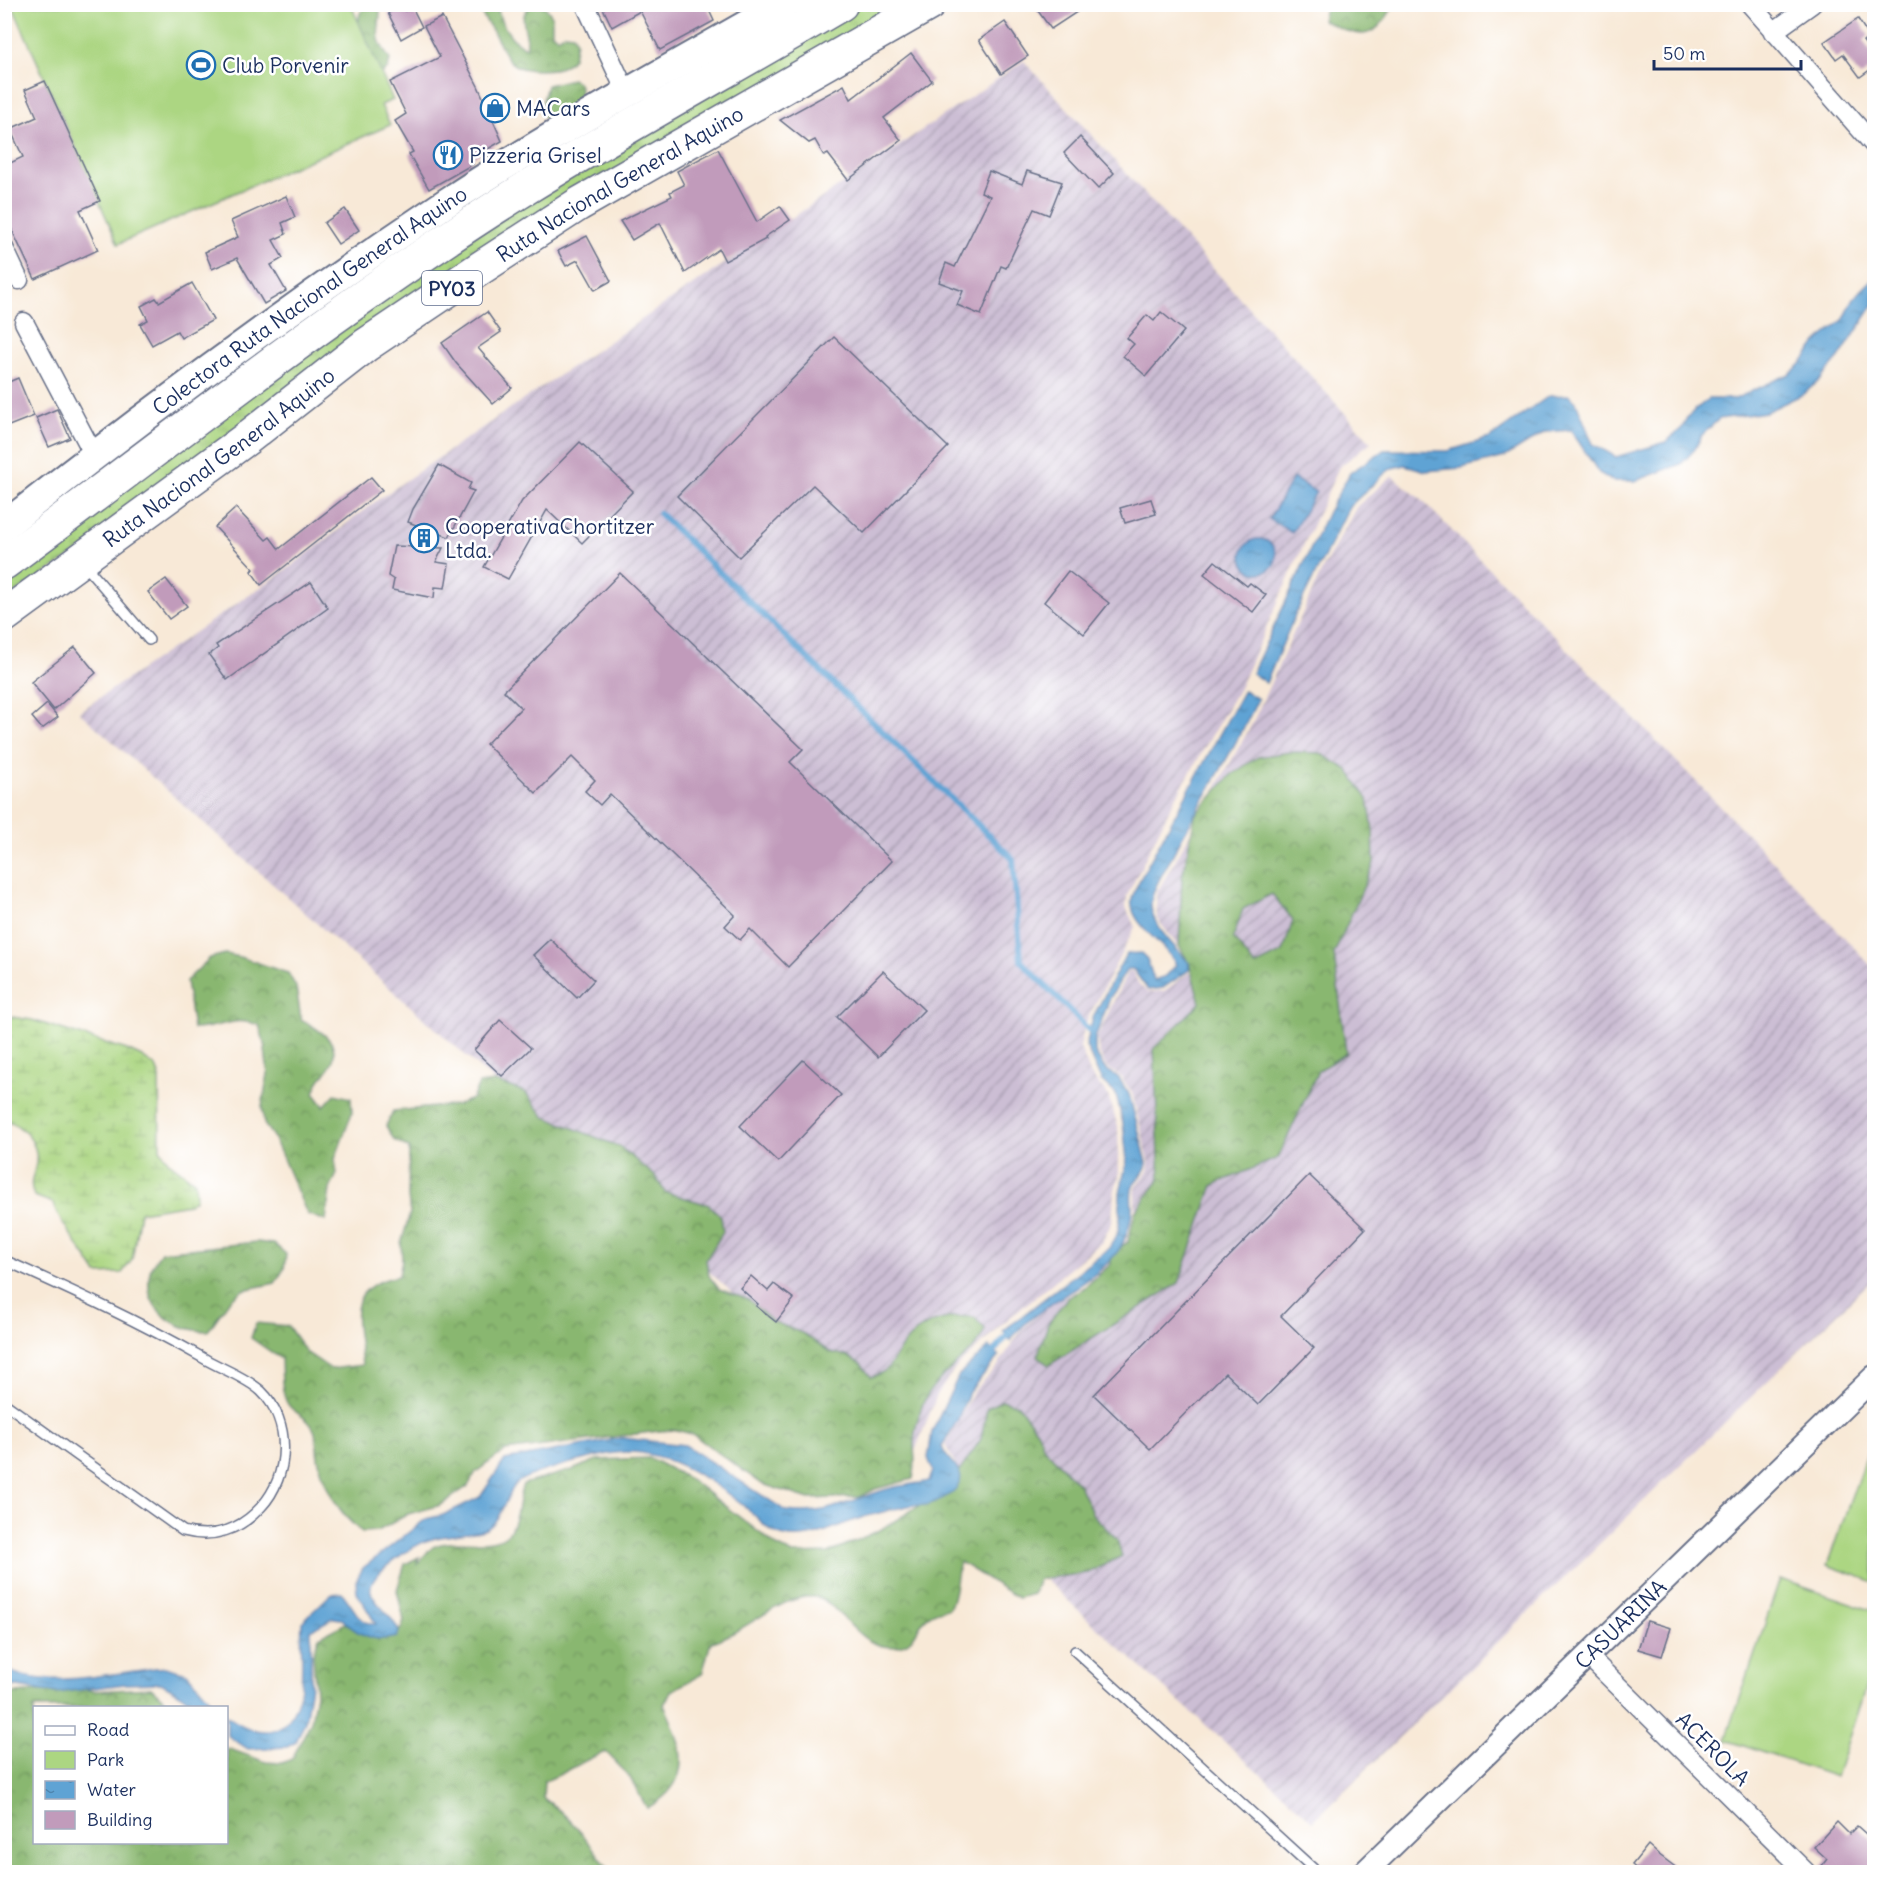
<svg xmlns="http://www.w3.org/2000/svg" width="1879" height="1877" viewBox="0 0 1879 1877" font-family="Delius,sans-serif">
	<defs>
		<pattern id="industrial-furrows" width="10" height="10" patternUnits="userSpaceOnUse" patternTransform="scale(1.5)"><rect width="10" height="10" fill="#ccbed4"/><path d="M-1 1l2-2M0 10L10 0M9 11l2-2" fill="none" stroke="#a59baf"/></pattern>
		<pattern id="grass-tufts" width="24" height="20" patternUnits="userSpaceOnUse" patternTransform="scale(1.5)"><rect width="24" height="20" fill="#acd682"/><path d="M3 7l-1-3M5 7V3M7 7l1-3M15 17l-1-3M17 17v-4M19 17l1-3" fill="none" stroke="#93b873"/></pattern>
		<pattern id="forest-crowns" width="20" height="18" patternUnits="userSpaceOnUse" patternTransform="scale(1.5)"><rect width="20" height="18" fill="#89b770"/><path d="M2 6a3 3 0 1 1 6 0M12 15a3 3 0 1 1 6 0" fill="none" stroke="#6f955f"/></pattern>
		<pattern id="wetland-marsh" width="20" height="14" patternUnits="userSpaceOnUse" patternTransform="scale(1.5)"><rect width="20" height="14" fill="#acd682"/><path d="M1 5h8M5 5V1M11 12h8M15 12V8" fill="none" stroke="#93b873"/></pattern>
		<pattern id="water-ripples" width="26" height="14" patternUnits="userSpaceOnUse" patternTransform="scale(1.5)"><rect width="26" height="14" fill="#5fa3d4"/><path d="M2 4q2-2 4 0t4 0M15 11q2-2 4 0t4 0" fill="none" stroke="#4e85af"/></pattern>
	</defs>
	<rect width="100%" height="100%" fill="#fff"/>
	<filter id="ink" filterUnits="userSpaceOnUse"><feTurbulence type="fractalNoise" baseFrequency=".0167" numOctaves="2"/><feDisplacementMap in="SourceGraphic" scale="12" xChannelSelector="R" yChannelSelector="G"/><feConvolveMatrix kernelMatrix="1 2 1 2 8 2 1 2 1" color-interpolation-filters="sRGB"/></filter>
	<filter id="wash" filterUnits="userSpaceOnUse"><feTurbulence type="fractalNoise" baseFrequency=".008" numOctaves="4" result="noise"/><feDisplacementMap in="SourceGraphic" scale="24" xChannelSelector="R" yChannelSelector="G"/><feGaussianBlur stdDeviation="1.35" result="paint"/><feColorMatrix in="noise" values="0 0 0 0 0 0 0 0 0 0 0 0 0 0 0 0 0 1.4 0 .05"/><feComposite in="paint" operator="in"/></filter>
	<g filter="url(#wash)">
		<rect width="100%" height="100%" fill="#f8e9d7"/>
		<g fill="url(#industrial-furrows)">
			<path d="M1024 61 1371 442 1339 467 1239 688 1171 806 1127 896 1126 907 1135 927 1085 1024 1080 1047 1091 1075 1108 1095 1118 1127 1119 1176 1114 1193 1112 1222 1102 1242 1001 1325 955 1369 937 1395 914 1454 79 712 290 567 376 501 508 410Z"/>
			<path d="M1392 476 1422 500 1751 838 1874 969V1278L1313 1821 1105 1635 955 1495 964 1480 945 1445 973 1392 997 1367 1022 1329 1047 1306 1082 1288 1115 1258 1128 1238 1135 1211V1187L1148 1171 1149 1162 1132 1093 1120 1076 1106 1067 1099 1053 1097 1037 1128 971H1132L1140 986 1148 992 1164 991 1191 971V962L1157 919 1156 894 1252 724 1323 568 1357 506Z"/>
		</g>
		<path fill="url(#grass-tufts)" stroke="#648270" stroke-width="1.5" d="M861 5H899L5 600 4 576 368 307 528 198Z"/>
		<g fill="url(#forest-crowns)" stroke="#527367" stroke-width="1.5" fill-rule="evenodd">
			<path d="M1326 4H1394V5C1372 45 1359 37 1322 20Z"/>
			<path d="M366 5H391L380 8C380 38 372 32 390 60L388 68 382 74 355 39 360 13Z"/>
			<path d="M480 5H498C497 20 512 42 526 48 531 32 513 17 533 5H544L552 16V33L558 38 565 33 573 34 576 41 573 58C564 69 556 69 543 70 505 71 509 58 492 30 487 22 480 15 480 5Z"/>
			<path d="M572 79 579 83C585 100 562 120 545 118L540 112 547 85Z"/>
			<path d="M1290 752 1320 753 1348 770 1368 799 1373 830 1374 863 1334 954 1346 1053 1318 1071 1278 1158 1213 1185 1179 1283 1049 1365 1037 1357 1048 1324 1067 1298 1084 1288 1111 1264V1253L1128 1242 1135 1212 1160 1179 1154 1048 1200 1003 1189 963 1179 946 1182 878 1195 815 1231 775 1258 757ZM1272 894 1293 920 1283 952 1255 966 1233 938 1243 909Z"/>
			<path d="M225 954C247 957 267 967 288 973L296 987 301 1019C318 1030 343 1041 331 1065 325 1077 319 1076 314 1093L324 1106 335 1094 351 1098 352 1113 335 1159 337 1174 330 1189 326 1221 307 1214 274 1138 264 1124 262 1107 268 1074 264 1042 259 1025C234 1015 220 1029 193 1029L186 981 210 958Z"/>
			<path d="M495 1082 525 1092 545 1117 620 1147 656 1177 665 1192 709 1205 721 1216 723 1232 706 1260 709 1276 719 1289 749 1300 772 1321 804 1334 830 1352 847 1356 861 1364 871 1377C892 1371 891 1361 903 1345 920 1323 947 1314 974 1317L985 1329C975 1356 943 1369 928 1394 921 1405 914 1429 914 1443 914 1459 917 1461 913 1479L875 1489 860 1497 809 1499 762 1484 692 1434 676 1430 659 1431 505 1451 476 1472 468 1486 441 1505 408 1514 378 1531 362 1532C340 1515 325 1489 319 1462 316 1452 318 1439 314 1430 309 1419 299 1415 291 1408 280 1398 282 1373 281 1359L251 1338 256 1323 288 1326 306 1352 331 1369 362 1365C358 1321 341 1287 399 1276L402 1260 401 1244 410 1213 408 1197 409 1148 394 1140 386 1126 393 1111 457 1105 472 1099 479 1084Z"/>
			<path d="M257 1242 274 1244 286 1254 284 1269 275 1283 243 1290 229 1301 208 1331C175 1331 142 1309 150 1272 151 1265 157 1258 161 1252Z"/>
			<path d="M1002 1400 1018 1405 1038 1432 1044 1448 1079 1485 1093 1515 1117 1539 1122 1556 1088 1573 1039 1579 1033 1594 1018 1598 960 1562C955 1579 957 1593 949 1609 911 1612 924 1642 898 1646 859 1653 843 1607 819 1598 789 1588 742 1635 711 1642L702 1674 671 1691 664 1705C684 1746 695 1783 647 1808L629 1776 606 1752C583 1759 567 1774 544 1781L543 1798C572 1817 591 1845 611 1872H5V1694L75 1688 95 1691 151 1688 172 1707 34 1708V1842H226L227 1748 266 1762 282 1763 292 1759 311 1721 316 1694 313 1654 319 1637 355 1618 370 1628 394 1633 401 1629 404 1621 397 1590 405 1564 419 1557 417 1564C422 1559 427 1551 433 1547 455 1535 499 1552 511 1529 518 1517 518 1498 523 1484L572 1470 597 1460 650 1458 691 1480 777 1546 793 1554 828 1553 880 1530 940 1493 953 1481 981 1439 987 1408Z"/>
		</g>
		<path fill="url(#wetland-marsh)" stroke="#648270" stroke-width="1.5" d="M5 1016 32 1020 127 1050 142 1057 156 1067 159 1074 160 1149 169 1162 195 1182 196 1199 189 1204 140 1212 132 1260 122 1273 97 1274C89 1260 54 1214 53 1203L34 1196C28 1183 34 1176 36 1163 39 1142 23 1126 5 1120Z"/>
		<g fill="#acd682" stroke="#648270" stroke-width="1.5">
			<path d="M12 5H351L393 100 381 105 390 125 118 244Z"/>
			<path d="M1874 1435V1582L1827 1565Z"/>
			<path d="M1780 1579 1874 1611V1662L1836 1777 1726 1740Z"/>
		</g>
		<g fill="url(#water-ripples)" stroke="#3d6999" stroke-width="1.5">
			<path d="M1874 278V304L1839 358 1819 381 1803 394 1766 412 1719 419 1702 435 1695 449 1681 464 1635 481H1613L1599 473 1571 430 1545 432 1505 457 1461 468 1426 471 1405 465 1392 468 1384 474 1349 507 1296 613 1266 683 1252 673 1328 512 1350 473 1384 450 1448 451 1490 438 1549 396 1568 395 1576 402 1593 444 1616 457 1666 442 1683 427 1687 417 1708 399H1735L1789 374 1800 365 1819 340 1844 319 1854 298Z"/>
			<path d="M1293 478 1316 492 1292 533 1269 519Z"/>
			<circle cx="1259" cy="556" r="17"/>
			<path d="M1244 690 1258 699C1232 755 1198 805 1170 860 1163 874 1151 890 1151 906 1152 927 1177 948 1189 963V970L1163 988 1148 990 1133 969H1127L1110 998 1095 1038V1053L1105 1069 1118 1077 1129 1094 1147 1163C1146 1174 1137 1177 1133 1186 1130 1193 1132 1202 1132 1209 1131 1225 1124 1245 1114 1256 1083 1292 1037 1303 1010 1341L1003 1331 1109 1248 1117 1235 1120 1220V1193L1127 1160 1123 1123 1116 1094 1101 1080 1086 1046 1093 1017 1126 954 1141 953 1147 959 1154 980 1166 976 1176 965C1168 945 1127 923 1132 899 1134 889 1141 878 1146 868Z"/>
			<path d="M989 1347 999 1356 969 1392 957 1421 942 1446C944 1460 967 1470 959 1484 953 1495 941 1499 930 1504 922 1507 915 1504 908 1506 890 1510 872 1514 855 1520 830 1528 808 1543 781 1535 767 1531 757 1516 745 1507 714 1482 666 1450 624 1452 607 1453 527 1472 516 1484 505 1496 500 1526 483 1530 466 1535 446 1534 429 1540 415 1544 366 1575 371 1592 375 1606 393 1614 399 1632L397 1637C375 1643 357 1635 342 1619L333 1618 311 1630V1685L305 1721 296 1742 287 1747 248 1749 227 1735V1716C260 1739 289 1739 300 1693 304 1673 300 1644 302 1622L331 1594 342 1593C352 1604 359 1625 376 1624L357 1593 356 1581 363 1568 426 1519 443 1515 480 1497 505 1460 622 1438 685 1445 786 1511C828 1517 853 1498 891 1488 904 1485 917 1484 929 1481L933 1471 928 1458 932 1432 959 1375Z"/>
			<path d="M165 1667 187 1673 217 1707H193L184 1696 161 1683 125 1684 56 1693 5 1685V1668C40 1692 122 1671 165 1667Z"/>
		</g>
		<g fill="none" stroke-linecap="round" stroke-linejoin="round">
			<g stroke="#5fa3d4" stroke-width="6">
				<path d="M659 513 1013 859 1021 961 1092 1033"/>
				<path d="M989 1357 1012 1330"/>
			</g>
		</g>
		<g id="blocks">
			<g fill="#c19bbb">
				<path d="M601 4H706L714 21 660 50 640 11 612 27Z"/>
				<path d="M1033 4H1089L1051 29Z"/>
				<path d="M403 6 405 11 412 7 422 27 401 39 388 13Z"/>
				<path d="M442 17 478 86 502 141 470 159 473 164 429 189 409 154 413 152 395 121 406 114 390 82 440 57 424 26Z"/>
				<path d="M1858 19 1869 36 1863 41 1875 57V66L1860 77 1843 54 1836 59 1824 42Z"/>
				<path d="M1005 22 1028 56 1001 74 979 40Z"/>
				<path d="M911 53 932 81 884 118 901 140 848 180 828 154 824 156 815 140 809 143 780 120 844 85 851 99Z"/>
				<path d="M45 81 100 201 80 210 98 250 35 279 4 213V166L23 157 10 129 37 117 25 90Z"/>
				<path d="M1080 137 1114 173 1098 189 1064 153Z"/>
				<path d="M718 149 757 222 780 206 790 220 765 237 766 239 725 261 719 249 685 273 660 223 632 240 620 221 672 196 670 192 684 185 677 171Z"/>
				<path d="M989 171 1022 184 1027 171 1062 182 1049 215 1034 209 1006 268 1001 266 981 315 957 305 963 291 939 282 946 263 955 267 990 196 981 192Z"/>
				<path d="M286 196 295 217 282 223 286 234 273 240 283 258 271 265 286 291 264 304 237 258 212 269 205 252 238 237 231 221Z"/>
				<path d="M345 209 359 230 338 244 324 223Z"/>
				<path d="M587 236 611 281 595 290 578 260 566 266 558 251Z"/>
				<path d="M192 283 213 320 181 338 177 331 152 345 140 324 148 320 141 306 156 298 159 302Z"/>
				<path d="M487 312 501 332 478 348 512 388 493 404 456 363 442 343Z"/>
				<path d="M1161 312 1184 331 1146 376 1123 356 1134 344 1127 338 1147 315 1154 321Z"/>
				<path d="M834 337 948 447 864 533 813 485 739 557 677 496Z"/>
				<path d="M18 378 34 416 4 428V384Z"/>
				<path d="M57 409 70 438 49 447 36 418Z"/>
				<path d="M580 442 633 491 582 543 547 510 508 579 484 567 522 501Z"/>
				<path d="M439 465 471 483 468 489 474 491 449 537 408 522 413 509Z"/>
				<path d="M371 477 382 490 261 585 251 571 254 569 215 527 236 508 266 540 270 537 279 549Z"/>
				<path d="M1151 499 1156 514 1125 523 1120 508Z"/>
				<path d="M394 546 443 548 436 562 449 564 445 588 435 587 434 598 392 590 394 580 388 576Z"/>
				<path d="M1215 561 1247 586 1250 583 1266 595 1253 612 1204 574Z"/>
				<path d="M1068 571 1109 603 1084 634 1044 602Z"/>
				<path d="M620 573 803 749 790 762 892 861 788 967 750 929 740 940 725 926 735 915 610 794 600 805 585 791 595 780 572 757 536 793 486 744 521 708 504 691Z"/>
				<path d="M166 579 187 606 169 619 148 592Z"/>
				<path d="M311 582 328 608 227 680 209 655 218 648 216 645Z"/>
				<path d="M75 647 96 673 54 710 31 682Z"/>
				<path d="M47 704 58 717 42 729 32 717Z"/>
				<path d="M550 939 594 980 577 998 533 955Z"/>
				<path d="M883 971 924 1010 878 1057 837 1017Z"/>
				<path d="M500 1020 531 1048 502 1076 474 1050Z"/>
				<path d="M803 1060 841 1095 778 1162 740 1126Z"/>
				<path d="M1309 1175 1365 1229 1281 1316 1314 1348 1258 1405 1225 1373 1150 1449 1094 1395Z"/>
				<path d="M751 1276 768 1291 774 1284 794 1299 776 1322 756 1306 758 1304 740 1288Z"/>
				<path d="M1647 1621 1671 1628 1662 1656 1638 1649Z"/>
				<path d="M1837 1822 1849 1834 1857 1826 1875 1842V1872H1817L1827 1859 1814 1847Z"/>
				<path d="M1648 1845 1658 1854 1682 1872H1640L1632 1865Z"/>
			</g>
		</g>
	</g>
	<g filter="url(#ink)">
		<use href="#blocks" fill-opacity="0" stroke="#687088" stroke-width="1.5"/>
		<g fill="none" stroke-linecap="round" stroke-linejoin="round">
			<g stroke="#687088" stroke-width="12">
				<g id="service">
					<path d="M84 564 149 640"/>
					<path d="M4 1260C73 1291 140 1322 205 1359 222 1369 247 1378 261 1391 292 1421 290 1476 261 1507 240 1530 213 1539 183 1531L4 1403"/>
					<path d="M1075 1651 1317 1872"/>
				</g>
			</g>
			<g stroke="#687088" stroke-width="21">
				<g id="minor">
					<path d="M585 4 627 94"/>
					<path d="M1750 4 1874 145"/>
					<path d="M1773 32 1812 4"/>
					<path d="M4 248 19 280"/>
					<path d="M24 322 94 455"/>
					<path d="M1589 1657 1806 1872"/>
				</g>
			</g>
			<g stroke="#687088" stroke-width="26">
				<g id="tertiary">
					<path id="s1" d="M1365 1872 1874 1377"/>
				</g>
			</g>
			<g stroke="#687088" stroke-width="32">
				<g id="primary">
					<path id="s2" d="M4 526C147 413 295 304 446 203 555 131 670 69 783 4"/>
				</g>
			</g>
			<g stroke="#687088" stroke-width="36">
				<g id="motorway">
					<path d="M4 563C177 436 344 301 526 188 629 124 736 66 841 4"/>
					<path id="s3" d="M4 616 246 439 366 345 482 267 579 204 929 4"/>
				</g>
			</g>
			<use href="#service" stroke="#fff" stroke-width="9"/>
			<use href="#minor" stroke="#fff" stroke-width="18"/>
			<use href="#tertiary" stroke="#fff" stroke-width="22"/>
			<use href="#primary" stroke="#fff" stroke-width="28"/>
			<use href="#motorway" stroke="#fff" stroke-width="33"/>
		</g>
	</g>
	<defs>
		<g id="stadium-ring" transform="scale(1.5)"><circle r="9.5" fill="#fff" stroke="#1f6fb2" stroke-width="1.5"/><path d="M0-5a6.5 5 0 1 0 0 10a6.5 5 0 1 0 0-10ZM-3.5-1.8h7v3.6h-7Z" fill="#1f6fb2"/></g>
		<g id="shop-ring" transform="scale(1.5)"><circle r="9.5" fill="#fff" stroke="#1f6fb2" stroke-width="1.5"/><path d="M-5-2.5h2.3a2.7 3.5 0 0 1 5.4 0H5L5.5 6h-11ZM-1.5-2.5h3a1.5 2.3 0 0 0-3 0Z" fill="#1f6fb2"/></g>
		<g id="restaurant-ring" transform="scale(1.5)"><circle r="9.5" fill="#fff" stroke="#1f6fb2" stroke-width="1.5"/><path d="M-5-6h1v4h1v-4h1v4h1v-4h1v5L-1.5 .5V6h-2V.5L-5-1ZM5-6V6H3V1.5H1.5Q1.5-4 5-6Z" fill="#1f6fb2"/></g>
		<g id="building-ring" transform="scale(1.5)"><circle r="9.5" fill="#fff" stroke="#1f6fb2" stroke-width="1.5"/><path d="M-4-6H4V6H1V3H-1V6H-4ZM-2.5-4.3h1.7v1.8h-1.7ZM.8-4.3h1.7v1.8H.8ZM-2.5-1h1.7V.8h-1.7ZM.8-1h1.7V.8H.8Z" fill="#1f6fb2"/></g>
	</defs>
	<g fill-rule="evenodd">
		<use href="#stadium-ring" x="201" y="65"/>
		<use href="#shop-ring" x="495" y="108"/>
		<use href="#restaurant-ring" x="448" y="155"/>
		<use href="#building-ring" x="424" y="538"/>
	</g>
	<g text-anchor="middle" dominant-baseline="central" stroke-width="5" stroke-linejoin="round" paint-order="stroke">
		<rect fill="#fff" stroke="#5f6d8e" stroke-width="1.5" x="422" y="271" width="60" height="34" rx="4.5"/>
		<g font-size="20" font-weight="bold" fill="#1b2f5e">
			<text x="452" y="288">PY03</text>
		</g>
		<g font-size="21" fill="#1b2f5e" stroke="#fff" text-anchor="start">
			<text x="222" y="65">Club Porvenir</text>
			<text x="516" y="108">MACars</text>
			<text x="469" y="155">Pizzeria Grisel</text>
			<text x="445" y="526">CooperativaChortitzer<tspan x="445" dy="24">Ltda.</tspan></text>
		</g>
		<g font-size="21" fill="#1b2f5e" stroke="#fff">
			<text stroke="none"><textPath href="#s3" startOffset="753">Ruta Nacional General Aquino</textPath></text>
			<text stroke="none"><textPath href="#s2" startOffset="380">Colectora Ruta Nacional General Aquino</textPath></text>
			<text stroke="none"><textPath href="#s3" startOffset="267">Ruta Nacional General Aquino</textPath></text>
			<text stroke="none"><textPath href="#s1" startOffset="356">CASUARINA</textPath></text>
			<text transform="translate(1713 1749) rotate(45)">ACEROLA</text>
		</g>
	</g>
	<rect width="1879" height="1877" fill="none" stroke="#fff" stroke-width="24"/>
	<rect x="33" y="1706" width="195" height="138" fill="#ffffff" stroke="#a4acbf" stroke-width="1.5"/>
	<rect x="45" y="1726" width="30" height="9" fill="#ffffff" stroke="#a4acbf" stroke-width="1.5"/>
	<text x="87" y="1736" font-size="18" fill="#1b2f5e">Road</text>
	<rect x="45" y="1751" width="30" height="18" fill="#acd682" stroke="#a4acbf" stroke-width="1.5"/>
	<text x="87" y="1766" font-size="18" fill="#1b2f5e">Park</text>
	<rect x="45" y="1781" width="30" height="18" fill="url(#water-ripples)" stroke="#a4acbf" stroke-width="1.5"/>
	<text x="87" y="1796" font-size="18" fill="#1b2f5e">Water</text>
	<rect x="45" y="1811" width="30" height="18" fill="#c19bbb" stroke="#a4acbf" stroke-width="1.5"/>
	<text x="87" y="1826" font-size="18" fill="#1b2f5e">Building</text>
	<path d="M1654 60v9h147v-9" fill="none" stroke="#1b2f5e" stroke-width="3"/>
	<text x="1663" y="60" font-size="18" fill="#1b2f5e" stroke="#ffffff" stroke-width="4.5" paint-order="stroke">50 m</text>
</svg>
